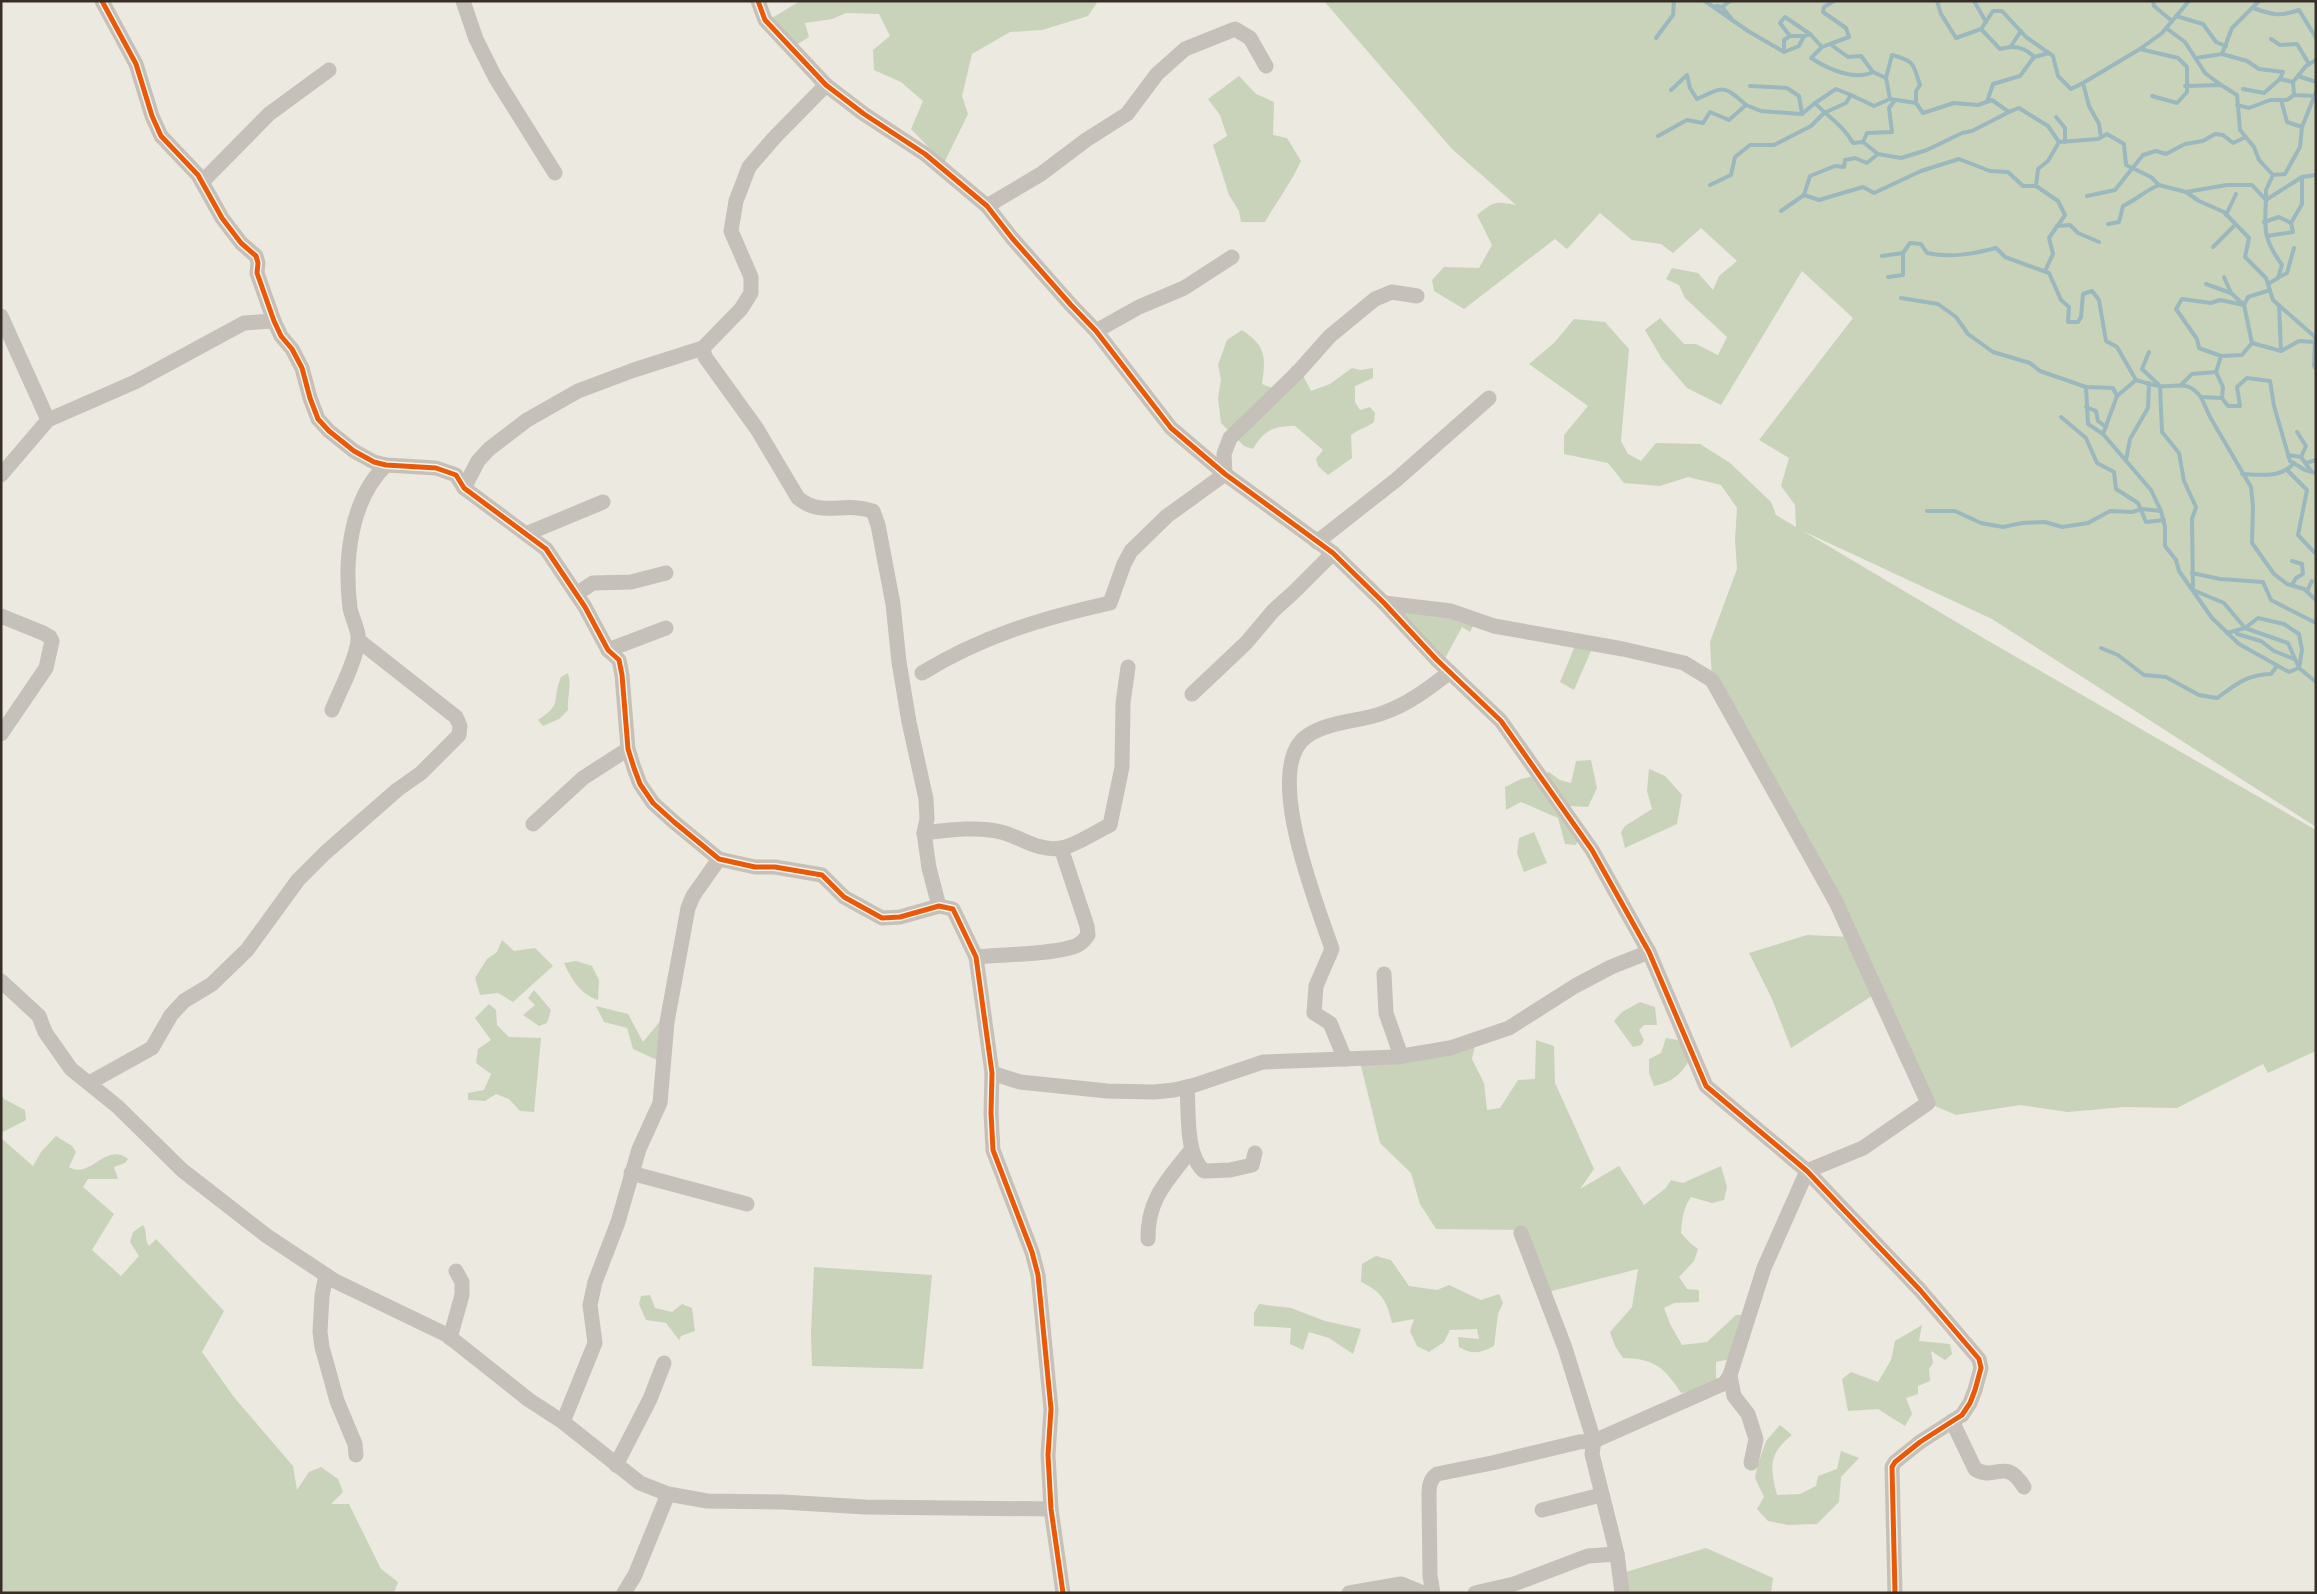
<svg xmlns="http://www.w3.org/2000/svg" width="2317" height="1594" viewBox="0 0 2317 1594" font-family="'Open Sans',sans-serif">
	<rect width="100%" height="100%" fill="#ece9e0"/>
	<g fill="#c9d3ba">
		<path d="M800 1H1098L1088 16 1042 30 1010 32 972 54 962 96 968 114 944 163 911 129 923 101 901 82 874 70 873 50 890 36 879 14 846 13 832 19 805 23 809 37 798 44 788 39 772 18Z"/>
		<path d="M1324 1H2316V827L1992 619 1803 531 1985 639 2316 830V1051L2268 1073 2263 1064 2177 1108 2124 1107 2068 1112 2020 1105 1956 1115 1928 1103 1878 992 1791 1048 1772 999 1749 953 1807 935 1852 937 1712 680 1710 642 1737 569 1735 540 1737 508 1721 485 1688 477 1660 486 1624 483 1608 463 1564 454V435L1588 406 1529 364 1554 343 1574 319 1605 322 1629 349 1621 441 1628 454 1641 461 1656 443 1700 444 1730 463 1771 502 1776 515 1796 527 1795 505 1781 486 1789 458 1759 440 1853 318 1802 271 1721 405 1687 388 1662 359 1645 330 1660 318 1684 344H1696L1718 355 1727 337 1685 298 1679 285 1666 279 1672 268 1698 273 1713 290 1719 276 1737 261 1701 228 1673 253 1661 244 1632 240 1600 213 1567 249 1555 239 1464 309 1434 291 1432 280 1444 267 1479 268 1492 245 1477 215C1494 201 1496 201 1516 205L1452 149Z"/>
		<path d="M1239 76 1256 94 1274 102 1273 135 1287 138 1301 161C1291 183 1277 201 1265 222H1241L1239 211 1229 195 1213 145 1227 136 1220 115 1208 99Z"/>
		<path d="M1242 330C1266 346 1266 357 1262 384L1277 390 1284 381 1292 366H1298L1311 391 1330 384 1352 368 1360 370 1373 368V378L1355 386V402L1360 410 1370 407 1375 413 1374 422C1366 428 1359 429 1351 435L1352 458 1328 475 1318 466 1316 459 1323 450 1295 426C1274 426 1264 430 1253 449L1244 446 1221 423 1218 398 1221 379 1218 365 1227 340Z"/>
		<path d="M1398 611 1476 620 1470 632 1462 627 1444 660Z"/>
		<path d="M1577 641 1594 644 1574 690 1560 682Z"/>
		<path d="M568 673C572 685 567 697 568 710L559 719 543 726 538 720C564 703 551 701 561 677Z"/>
		<path d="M1591 760 1597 788 1588 807 1568 806 1583 826 1576 845 1565 844 1558 818 1521 802 1506 810 1505 787 1521 779 1549 772 1560 780 1571 783 1576 761Z"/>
		<path d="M1649 769 1665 776 1682 795 1677 824 1625 848 1621 832 1625 826 1652 809 1647 791Z"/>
		<path d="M1534 832 1547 863 1524 872 1517 853 1519 838Z"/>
		<path d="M502 940 514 951 535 948 553 966 513 1002 498 993 480 995 475 978 487 959 497 952Z"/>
		<path d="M576 961 592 966 599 980 598 1000C580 994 572 980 564 963Z"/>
		<path d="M534 990 551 1010 547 1023 539 1026 523 1015 535 1005 528 998Z"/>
		<path d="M1640 1002 1655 1007 1657 1025H1644L1639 1030 1644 1040 1641 1045 1633 1047 1614 1021 1622 1012Z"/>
		<path d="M489 1004 496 1010 497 1025 509 1037 541 1038 534 1112 520 1111 509 1099 496 1094 485 1101 468 1100V1093L484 1090 491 1074 476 1063 478 1049 491 1040 475 1018Z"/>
		<path d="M596 1006 628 1014 643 1042 662 1019 657 1060 633 1049 627 1028 604 1022Z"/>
		<path d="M1666 1038 1678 1040 1693 1053C1684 1072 1674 1082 1654 1086L1649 1073V1059L1661 1053Z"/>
		<path d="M1536 1040 1554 1046 1555 1083 1594 1169 1580 1189 1619 1166 1644 1205 1666 1188 1671 1180 1683 1183 1721 1166 1727 1187 1724 1200 1712 1203 1691 1197C1683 1208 1682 1220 1681 1233L1690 1243 1698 1249 1694 1261 1679 1277 1687 1289 1699 1290V1302L1674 1303 1664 1308 1670 1324 1682 1345 1707 1342 1736 1315H1741L1731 1359 1716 1362V1388L1681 1393C1664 1367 1655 1359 1623 1358L1615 1346 1610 1332 1632 1307 1638 1269 1540 1294 1522 1230 1436 1229 1420 1204 1411 1173 1380 1143 1359 1058 1476 1041 1472 1059 1484 1083 1487 1110 1500 1108 1518 1080 1535 1079Z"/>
		<path d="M1 1093 4 1099 25 1110 26 1120 1 1133Z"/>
		<path d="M56 1136 72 1146 76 1152 69 1167C91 1180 105 1141 128 1159L125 1163 114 1167 118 1179H88L83 1187 114 1214 92 1250 121 1276 139 1256 130 1242 133 1232 143 1225C148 1232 144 1239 149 1246L156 1239 224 1311 202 1352 233 1396 293 1466 297 1490 309 1472 321 1467 338 1479 343 1492 331 1504H349L381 1569 398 1582 394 1593H1V1138L33 1166 41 1152Z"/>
		<path d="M1376 1256 1391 1260 1409 1286 1437 1290 1449 1285 1481 1300 1499 1294 1503 1303 1498 1314 1494 1346C1481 1353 1472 1355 1459 1347L1458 1337 1479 1339 1477 1329 1450 1330 1444 1342 1429 1352 1417 1346 1410 1331 1414 1319 1392 1323C1387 1301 1382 1292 1361 1282L1362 1264Z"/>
		<path d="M814 1267 932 1275 923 1369 812 1366 811 1334Z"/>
		<path d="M650 1295 655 1308 672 1312 682 1304 692 1308 695 1331 681 1336 679 1340 666 1323 646 1320 639 1304 641 1296Z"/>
		<path d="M1259 1304 1291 1308 1325 1321 1361 1329 1353 1354 1329 1338 1309 1332 1303 1350 1290 1344 1291 1328 1254 1326V1313Z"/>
		<path d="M1922 1325 1919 1341 1950 1344 1952 1354 1945 1360 1931 1351 1933 1363 1929 1369 1930 1381 1918 1386V1394L1906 1398 1912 1414 1905 1426 1878 1409 1848 1411 1842 1379 1851 1372 1878 1382 1891 1360 1895 1341Z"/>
		<path d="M1780 1425 1792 1435C1768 1454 1770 1467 1777 1495L1800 1494 1816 1486 1818 1476 1837 1469 1841 1451 1859 1458 1841 1477 1839 1502 1817 1524 1788 1525 1768 1521 1757 1509 1764 1497 1755 1478 1757 1467 1766 1441Z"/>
		<path d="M1706 1548 1773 1578 1771 1593H1622L1619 1574Z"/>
	</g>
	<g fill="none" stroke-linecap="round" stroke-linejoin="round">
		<g stroke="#9bb8be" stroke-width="4">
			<path d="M1705 1 1748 31 1784 52 1799 46 1804 36 1810 34 1822 47 1830 44"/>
			<path d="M1834 1 1824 7 1823 12 1846 28 1849 37 1830 44 1848 57 1861 56 1873 72 1886 78 1890 99 1916 103 1923 113 1954 103 1978 105 1992 100 2009 112 2019 108 2048 126 2059 142 2098 139 2107 134 2124 144 2126 165 2151 177 2159 185 2186 192 2199 201 2224 212 2249 238 2245 257 2266 278 2273 300 2315 337 2314 366 2316 369"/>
			<path d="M1937 1 1941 14 1956 38 1981 29 2000 49C2013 45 2025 47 2034 57"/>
			<path d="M1974 1 1986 22"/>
			<path d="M2153 1 2154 6 2172 21"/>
			<path d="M2259 1 2232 28 2222 54 2247 61 2259 69 2283 72 2280 79"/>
			<path d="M1716 6 1722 7 1731 18"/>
			<path d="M1722 7 1730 1"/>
			<path d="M2253 8C2273 15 2279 17 2299 10L2316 38"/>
			<path d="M2176 16 2203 24 2216 42 2226 46"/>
			<path d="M2166 28 2185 42 2205 73 2221 85"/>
			<path d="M1981 29 1993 11H2002L2026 37 2053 56 2058 76 2071 89 2083 83"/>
			<path d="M1790 36 1780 23 1785 17 1810 34"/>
			<path d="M1656 38 1673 15 1674 1"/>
			<path d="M2271 39 2280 45 2297 44 2309 64"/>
			<path d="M2011 46 2021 31"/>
			<path d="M1822 47 1811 58C1828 69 1854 81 1873 72"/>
			<path d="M2140 49 2178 58 2187 67V92L2177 103 2152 96"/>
			<path d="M1784 52V40L1790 36H1804"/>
			<path d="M2196 58 2222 54"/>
			<path d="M2298 76 2316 82"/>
			<path d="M1886 78 1892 55C1915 61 1913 64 1920 85L1916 91V103"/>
			<path d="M2293 82 2306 66 2316 60"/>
			<path d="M1750 86 1787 88 1799 96 1802 114"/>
			<path d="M2185 86 2221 85 2237 95 2240 130 2254 147 2259 160 2273 175 2266 190V200L2302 177 2316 175"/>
			<path d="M2243 89 2264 93 2280 79 2293 82 2294 95 2316 96"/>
			<path d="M1671 90 1687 75 1690 88 1697 99C1724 87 1723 84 1746 105"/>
			<path d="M1987 102 1993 84 2020 76 2034 57 2049 53"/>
			<path d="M1815 103 1836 89 1851 95"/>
			<path d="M2237 105 2249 108 2270 100H2287L2294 95"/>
			<path d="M2056 117 2065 128V142"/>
			<path d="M2302 127 2316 92"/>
			<path d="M1658 136 1687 120 1703 123 1710 112 1729 120 1746 105 1761 111 1802 114 1815 103C1828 117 1844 126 1853 143L1863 142 1878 154 1901 158 1927 150 1962 133 1972 131 2009 112"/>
			<path d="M2101 137 2099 124 2089 106 2083 83 2140 49 2162 33 2189 1"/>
			<path d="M1863 142 1867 133 1892 132 1889 108 1895 100"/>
			<path d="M2273 175 2285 174 2300 147 2302 127 2287 122 2281 100"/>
			<path d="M1710 185 1731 175 1735 157 1750 145H1774L1811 126 1824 113 1846 103 1851 95 1874 106 1890 99"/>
			<path d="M2036 186 2058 201 2065 215 2049 238 2053 254 2045 271"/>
			<path d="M2186 192 2227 185H2252L2266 200C2264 230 2264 240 2282 265L2278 278 2268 284"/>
			<path d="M1804 195 1819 200 1863 187 1874 193 1921 171 1959 159 1990 171 2008 172 2023 186H2036L2038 169 2048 161 2059 142"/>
			<path d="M2087 196 2115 190 2143 155 2156 151 2166 154 2185 144 2203 141 2215 134 2223 135 2233 143 2246 137"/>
			<path d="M1781 211 1804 195 1810 176 1835 166 1844 167 1845 160 1855 158 1867 163 1878 154"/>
			<path d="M2226 215 2236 194"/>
			<path d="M2264 222 2279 217 2291 223"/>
			<path d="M2108 224 2119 222 2123 206C2136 200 2146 190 2159 185"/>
			<path d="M2057 226 2070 225 2078 233 2099 242"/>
			<path d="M2267 236 2293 232 2291 223 2302 204V177"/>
			<path d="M2213 247 2235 225"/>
			<path d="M1882 256 1903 253 1910 243 1921 244 1927 253C1951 258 1973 254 1996 248L2005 257 2049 273 2061 300 2069 307 2068 322H2078L2081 317 2083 294 2092 291 2099 300 2106 341 2117 347 2136 380C2143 382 2151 385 2159 386 2179 388 2186 379 2201 397L2222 398 2228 406H2240L2237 387 2247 378 2270 381 2274 406 2290 461 2305 470 2316 473"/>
			<path d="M1888 277 1903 275V253"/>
			<path d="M2224 277 2231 293 2244 305 2252 343"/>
			<path d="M2279 277 2287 273 2294 248"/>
			<path d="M2206 284 2231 293"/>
			<path d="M1901 298 1938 304 1956 317 1968 334 1993 352 2030 363 2040 371 2086 387 2113 388 2117 396"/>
			<path d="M2279 305 2281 351"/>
			<path d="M2149 352 2142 369 2160 386 2162 432 2179 453 2184 481 2196 507 2192 519 2193 590 2224 603 2245 628 2258 618 2284 624 2299 634 2302 650 2299 668"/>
			<path d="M2221 356 2242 355 2252 343 2281 351 2299 341 2315 342"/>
			<path d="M2136 380 2117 396 2103 434 2151 490 2161 511 2165 527V546L2176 560 2179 571 2212 618 2239 644 2289 672 2299 668 2316 682"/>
			<path d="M2182 384 2192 374 2216 372"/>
			<path d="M2086 387 2088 424 2103 434"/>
			<path d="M2201 397 2210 417 2251 487 2253 506 2252 543 2274 574 2287 584 2304 589 2316 600"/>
			<path d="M2222 398 2223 387 2216 372 2221 356 2199 348 2197 339 2176 309 2182 299 2211 303 2220 300 2244 305 2248 297 2270 290"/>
			<path d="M2086 407 2096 411 2098 421 2106 427"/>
			<path d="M2061 417 2086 438 2097 463 2114 472 2116 489 2138 503 2146 522 2164 520"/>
			<path d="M2297 432 2306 446 2301 457"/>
			<path d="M2288 455 2301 457 2311 471"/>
			<path d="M2126 460 2130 439 2148 408 2149 383"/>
			<path d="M2306 463 2316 460"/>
			<path d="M2288 471 2307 490 2298 535 2316 554"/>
			<path d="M2242 474C2260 475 2282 478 2294 463"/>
			<path d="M1927 511H1955L1981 523 2003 527 2022 523 2045 522 2062 527 2088 523 2110 511 2132 512 2142 509 2161 511"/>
			<path d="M2192 573 2220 579 2263 582 2271 600 2316 623"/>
			<path d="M2292 585 2296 578 2303 574 2302 564 2292 561"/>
			<path d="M2307 591 2312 581"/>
			<path d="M2227 633 2245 628 2288 643 2299 668"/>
			<path d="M2237 634 2261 641 2274 651 2294 659"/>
			<path d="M2101 648 2118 655 2144 675 2166 677 2199 695 2217 698C2237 684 2245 675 2271 674L2277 666"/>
		</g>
		<g stroke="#c5c0b9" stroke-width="15">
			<path d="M102 1 136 64 152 116 161 136 198 175 222 218 241 243 256 256 258 263 257 273 274 321 281 336 292 349 302 368 310 398 318 419 329 431 354 451 374 462 386 465 436 468 456 475 464 488 546 549 585 607 608 650 619 660 622 675 628 749 634 768 640 784 653 803 674 822 719 859 755 867H775L822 875 844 897 882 918 900 917 939 906 953 909 976 957 992 1073 991 1113 993 1150 1032 1252 1038 1275 1051 1409 1048 1455 1051 1509 1063 1593"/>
			<path d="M463 1 476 39 495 77 555 173"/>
			<path d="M758 1 765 20 826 85 864 114 925 154 987 206 1012 238 1071 305 1096 331 1171 428 1225 474 1333 553 1384 603 1436 659 1501 721 1592 850 1649 952 1706 1086 1807 1171 1920 1290 1979 1359 1981 1368 1975 1390 1970 1403 1962 1415 1920 1442 1895 1462 1892 1467 1895 1593"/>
			<path d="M202 182 269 114 329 70"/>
			<path d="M987 206 1041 174 1086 140 1127 114 1157 74 1185 49 1235 29 1250 38 1266 66"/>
			<path d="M1 316 48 420"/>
			<path d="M1096 331 1139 307 1184 288 1232 257"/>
			<path d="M703 348 705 357 757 429 798 498C823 518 843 501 873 511L878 525 893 604 899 662 909 722 926 799 927 819 924 833 929 868 939 906"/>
			<path d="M1 475 48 420 135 382 244 323 274 321"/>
			<path d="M464 488 478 461 489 449 527 420 578 391 634 370 703 348 741 309 751 293V277L731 231 736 201 749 167 774 138 826 85"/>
			<path d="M526 534 603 502"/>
			<path d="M1317 542 1396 480 1489 398"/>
			<path d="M576 594 593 583 631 582 666 573"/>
			<path d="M1384 603 1451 611 1494 626 1623 649 1684 663 1712 680 1836 902 1928 1103 1863 1148 1807 1171 1764 1268 1730 1375 1725 1383 1594 1441 1592 1454 1617 1554 1622 1593"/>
			<path d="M1 616 43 633 50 637 52 641 46 668 1 734"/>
			<path d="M608 650 666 628"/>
			<path d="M922 673C982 636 1043 618 1110 603L1124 564 1131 551 1167 516 1225 474 1224 454 1230 438 1298 372 1330 336 1375 299 1392 292 1417 296"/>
			<path d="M1192 694 1246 643 1273 611 1295 591 1333 553"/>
			<path d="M332 710C341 688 354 665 358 642 360 632 352 619 350 608 344 560 350 500 386 465"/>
			<path d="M533 824 583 778 628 749"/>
			<path d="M924 833C949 830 977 826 1001 832 1021 837 1039 852 1061 848 1075 846 1097 831 1110 825L1122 767 1123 703 1128 667"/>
			<path d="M976 957C1004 954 1046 955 1073 947 1080 945 1084 941 1088 935L1087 926 1061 848"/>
			<path d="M1384 974 1386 1013 1401 1056"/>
			<path d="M1 981 39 1016 45 1032 71 1069 118 1107 182 1170 227 1205 267 1236 335 1281 447 1335 529 1400 563 1422 640 1483 668 1494 707 1501 783 1502 865 1507 1051 1509"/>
			<path d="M1345 1059 1330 1023 1314 1013 1316 986 1332 949C1318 907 1261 768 1307 736 1328 721 1359 722 1383 713 1409 704 1429 688 1450 672"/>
			<path d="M992 1073 1020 1082 1107 1091 1154 1092 1174 1090 1195 1085 1263 1062 1396 1057 1450 1048 1509 1028 1575 986 1611 967 1649 952"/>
			<path d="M89 1083 152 1048 171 1015 184 1001 212 984 247 950 298 880 325 853 397 790 421 773 459 735 460 726 456 717 358 640"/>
			<path d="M1187 1087C1189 1111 1185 1155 1204 1171L1230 1170 1252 1165 1255 1153"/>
			<path d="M631 1173 747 1204"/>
			<path d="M1148 1239C1147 1199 1168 1180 1191 1150"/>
			<path d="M326 1275 322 1296 320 1332 322 1347 337 1401 355 1444 356 1455"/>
			<path d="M450 1338 462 1295V1282L456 1271"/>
			<path d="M1730 1376 1734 1396 1748 1414 1756 1439 1751 1463"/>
			<path d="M1952 1421 1975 1469C1996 1482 2005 1456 2024 1487"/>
			<path d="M563 1422 595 1343 590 1305 595 1282 618 1222 639 1149 660 1103 667 1022 688 908 693 896 719 859"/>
			<path d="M616 1465 650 1399 664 1363"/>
			<path d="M1542 1510 1601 1495"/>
			<path d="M624 1593 635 1575 668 1494"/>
			<path d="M1349 1593 1401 1584 1423 1593"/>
			<path d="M1433 1593 1430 1576 1429 1495C1429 1486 1430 1479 1437 1474L1492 1463 1579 1442 1594 1441 1565 1348 1521 1233"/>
			<path d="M1475 1593 1514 1584 1588 1556 1617 1554"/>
		</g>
		<g stroke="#f9f4e6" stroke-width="8">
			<g id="cycleway">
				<path d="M102 1 136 64 152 116 161 136 198 175 222 218 241 243 256 256 258 263 257 273 274 321 281 336 292 349 302 368 310 398 318 419 329 431 354 451 374 462 386 465 436 468 456 475 464 488 546 549 585 607 608 650 619 660 622 675 628 749 634 768 640 784 653 803 674 822 719 859 755 867H775L822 875 844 897 882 918 900 917 939 906 953 909 976 957 992 1073 991 1113 993 1150 1032 1252 1038 1275 1051 1409 1048 1455 1051 1509 1063 1593"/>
				<path d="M758 1 765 20 826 85 864 114 925 154 987 206 1012 238 1071 305 1096 331 1171 428 1225 474 1333 553 1384 603 1436 659 1501 721 1592 850 1649 952 1706 1086 1807 1171 1920 1290 1979 1359 1981 1368 1975 1390 1970 1403 1962 1415 1920 1442 1895 1462 1892 1467 1895 1593"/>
			</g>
		</g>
		<use href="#cycleway" stroke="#e8590c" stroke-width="5"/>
	</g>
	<rect width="2317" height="1594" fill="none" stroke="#362e27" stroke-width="5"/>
</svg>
